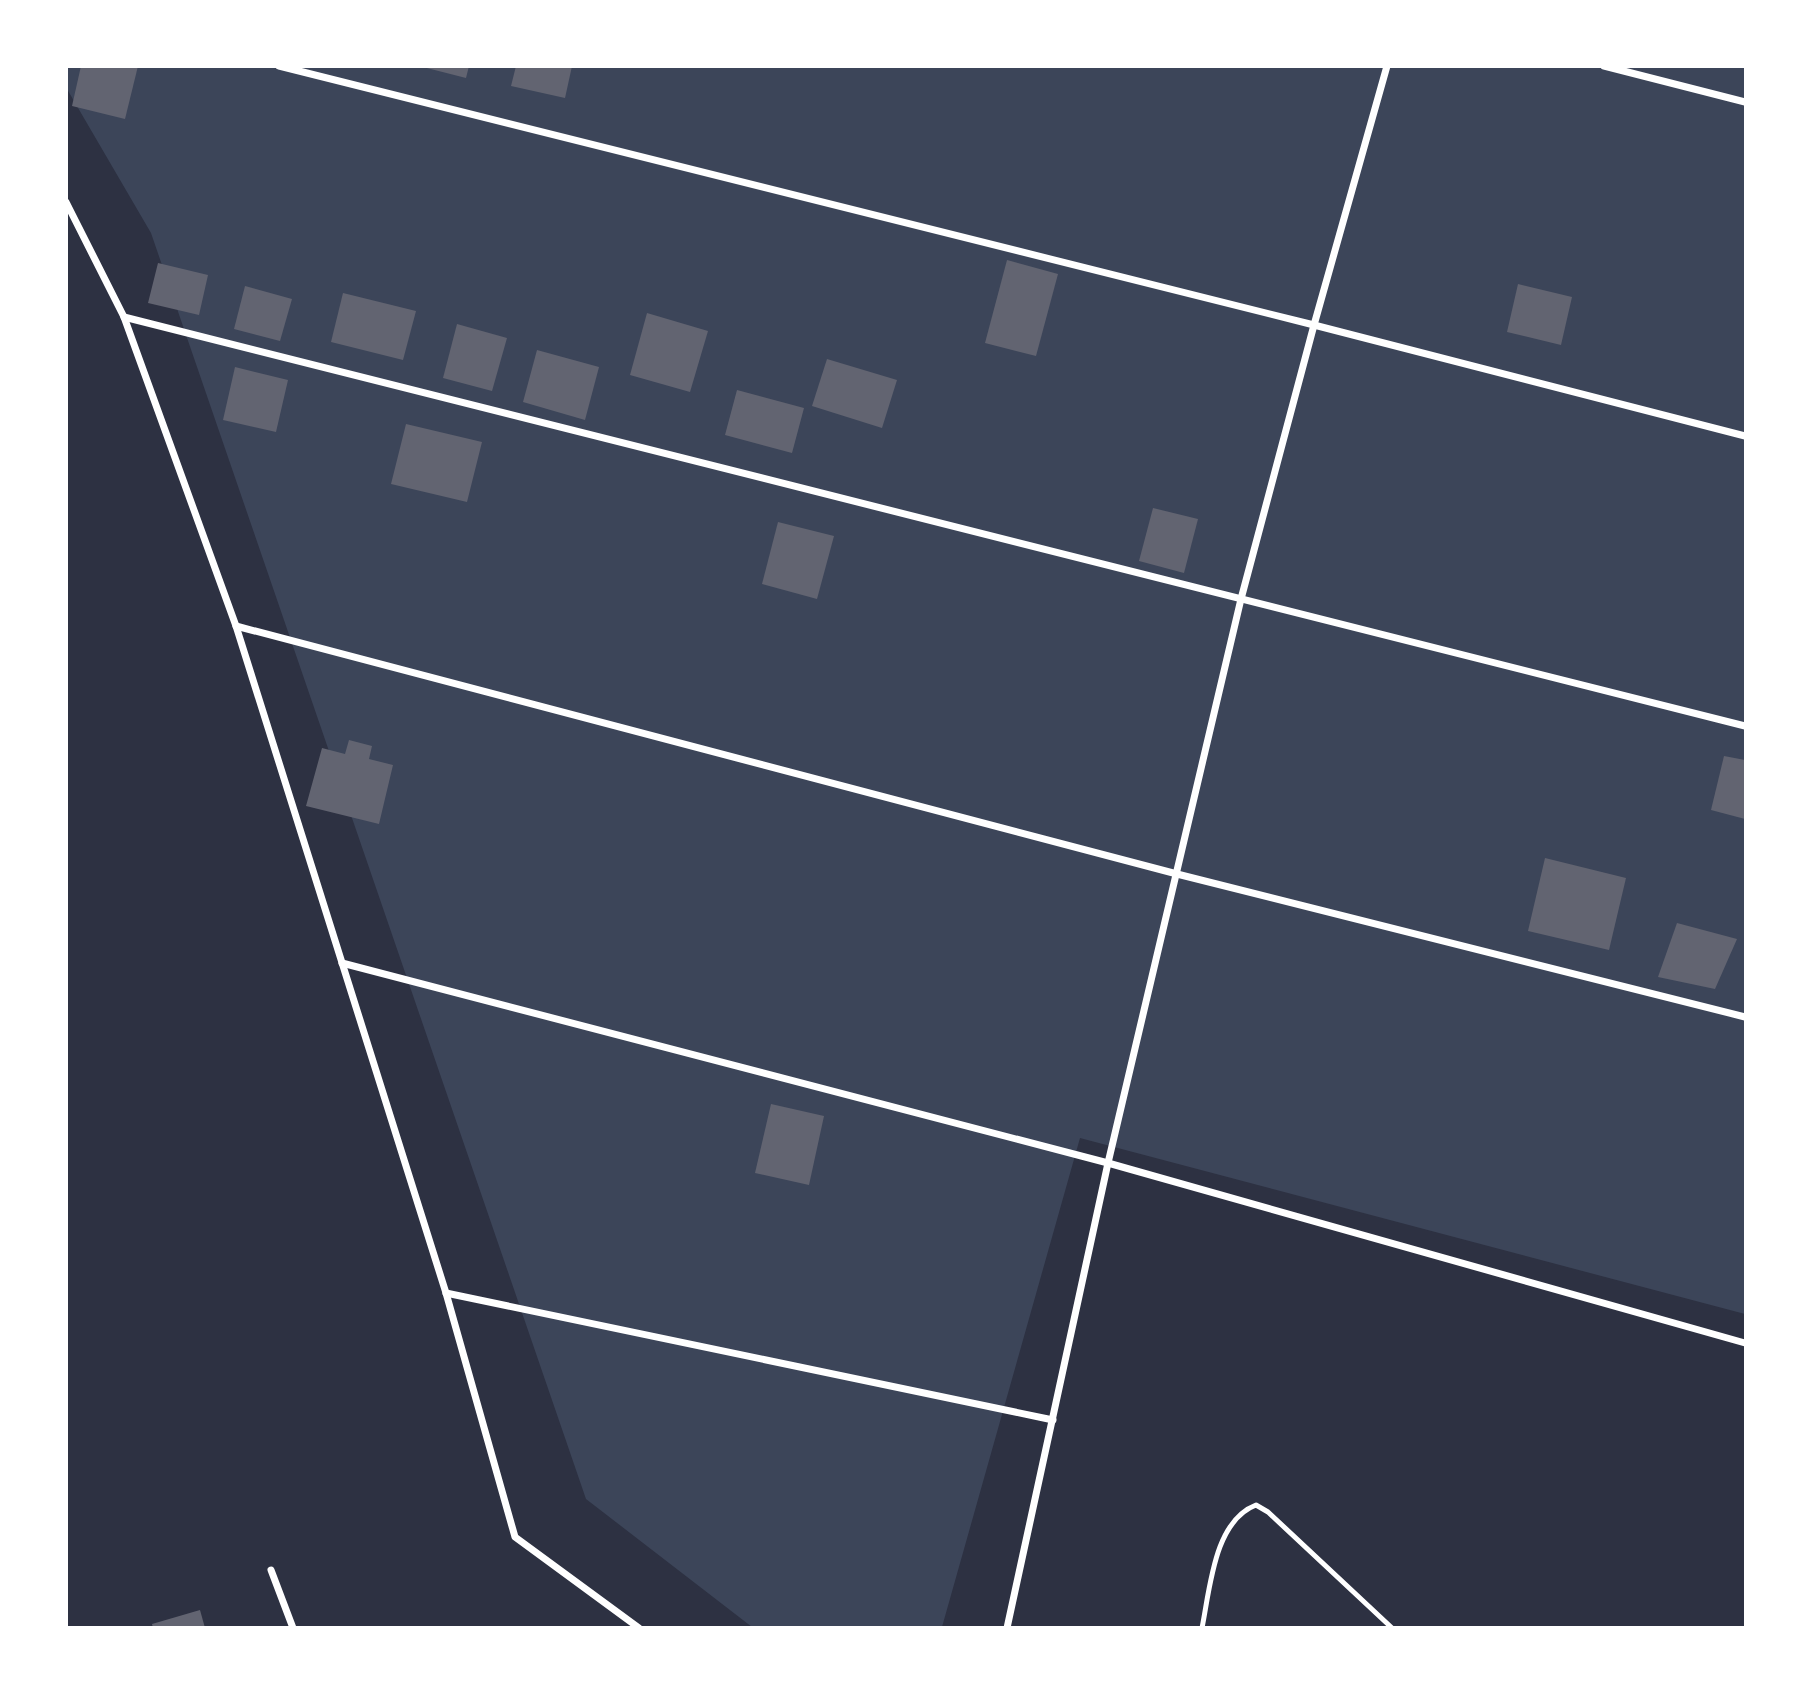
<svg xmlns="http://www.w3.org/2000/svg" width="1812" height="1694" viewBox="0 0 1812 1694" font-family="Commissioner,sans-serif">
	<rect width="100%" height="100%" fill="#2d3142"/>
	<path fill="#3c4559" d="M66 67H1745V1314L1080 1138 942 1627H752L586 1499 151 233 67 89Z"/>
	<g fill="#626471">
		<path d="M81 66H138L125 119 72 106Z"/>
		<path d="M419 66H469L466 78Z"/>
		<path d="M516 66H572L565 98 511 86Z"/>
		<path d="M1007 260 1058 274 1036 356 985 343Z"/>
		<path d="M158 263 208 275 199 315 148 303Z"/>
		<path d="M1518 284 1572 297 1561 345 1507 332Z"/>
		<path d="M245 286 292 299 280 341 234 329Z"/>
		<path d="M343 293 416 311 403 360 331 342Z"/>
		<path d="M647 313 708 331 690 392 630 375Z"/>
		<path d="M457 324 507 338 492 391 443 378Z"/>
		<path d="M537 350 599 367 585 420 523 402Z"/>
		<path d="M827 359 897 380 882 428 812 406Z"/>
		<path d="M235 367 288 380 276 432 223 420Z"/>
		<path d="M737 390 804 408 792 453 725 435Z"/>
		<path d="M406 424 482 442 467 502 391 484Z"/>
		<path d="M1153 508 1198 519 1184 573 1139 561Z"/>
		<path d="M778 522 834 536 817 599 762 584Z"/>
		<path d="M349 740 372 746 369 759 393 765 379 824 306 806 322 748 345 754Z"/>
		<path d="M1724 756 1745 760V819L1711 810Z"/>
		<path d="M1545 858 1626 878 1609 950 1528 931Z"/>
		<path d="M1677 923 1737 939 1715 989 1658 977Z"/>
		<path d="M771 1104 824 1116 809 1185 755 1173Z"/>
		<path d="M200 1610 205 1628H153L152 1624Z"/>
	</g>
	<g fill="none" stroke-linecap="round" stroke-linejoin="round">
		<path stroke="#fff" stroke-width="5" d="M1202 1628C1210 1589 1214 1521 1256 1505L1268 1512 1392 1628"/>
		<g stroke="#fff" stroke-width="7">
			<path d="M279 66 1314 325 1745 436"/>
			<path d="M1604 66 1745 102"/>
			<path d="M66 202 124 317 236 626 446 1293 515 1537 639 1628"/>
			<path d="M124 317 1745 726"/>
			<path d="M236 626 1177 874 1745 1017"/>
			<path d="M342 963 1108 1163 1745 1343"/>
			<path d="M446 1293 1053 1420"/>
			<path d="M271 1570 293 1628"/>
			<path d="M1007 1628 1108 1163 1241 599 1314 325 1387 66"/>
		</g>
	</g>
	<rect width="1812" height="1694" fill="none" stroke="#ffffff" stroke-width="136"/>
</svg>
